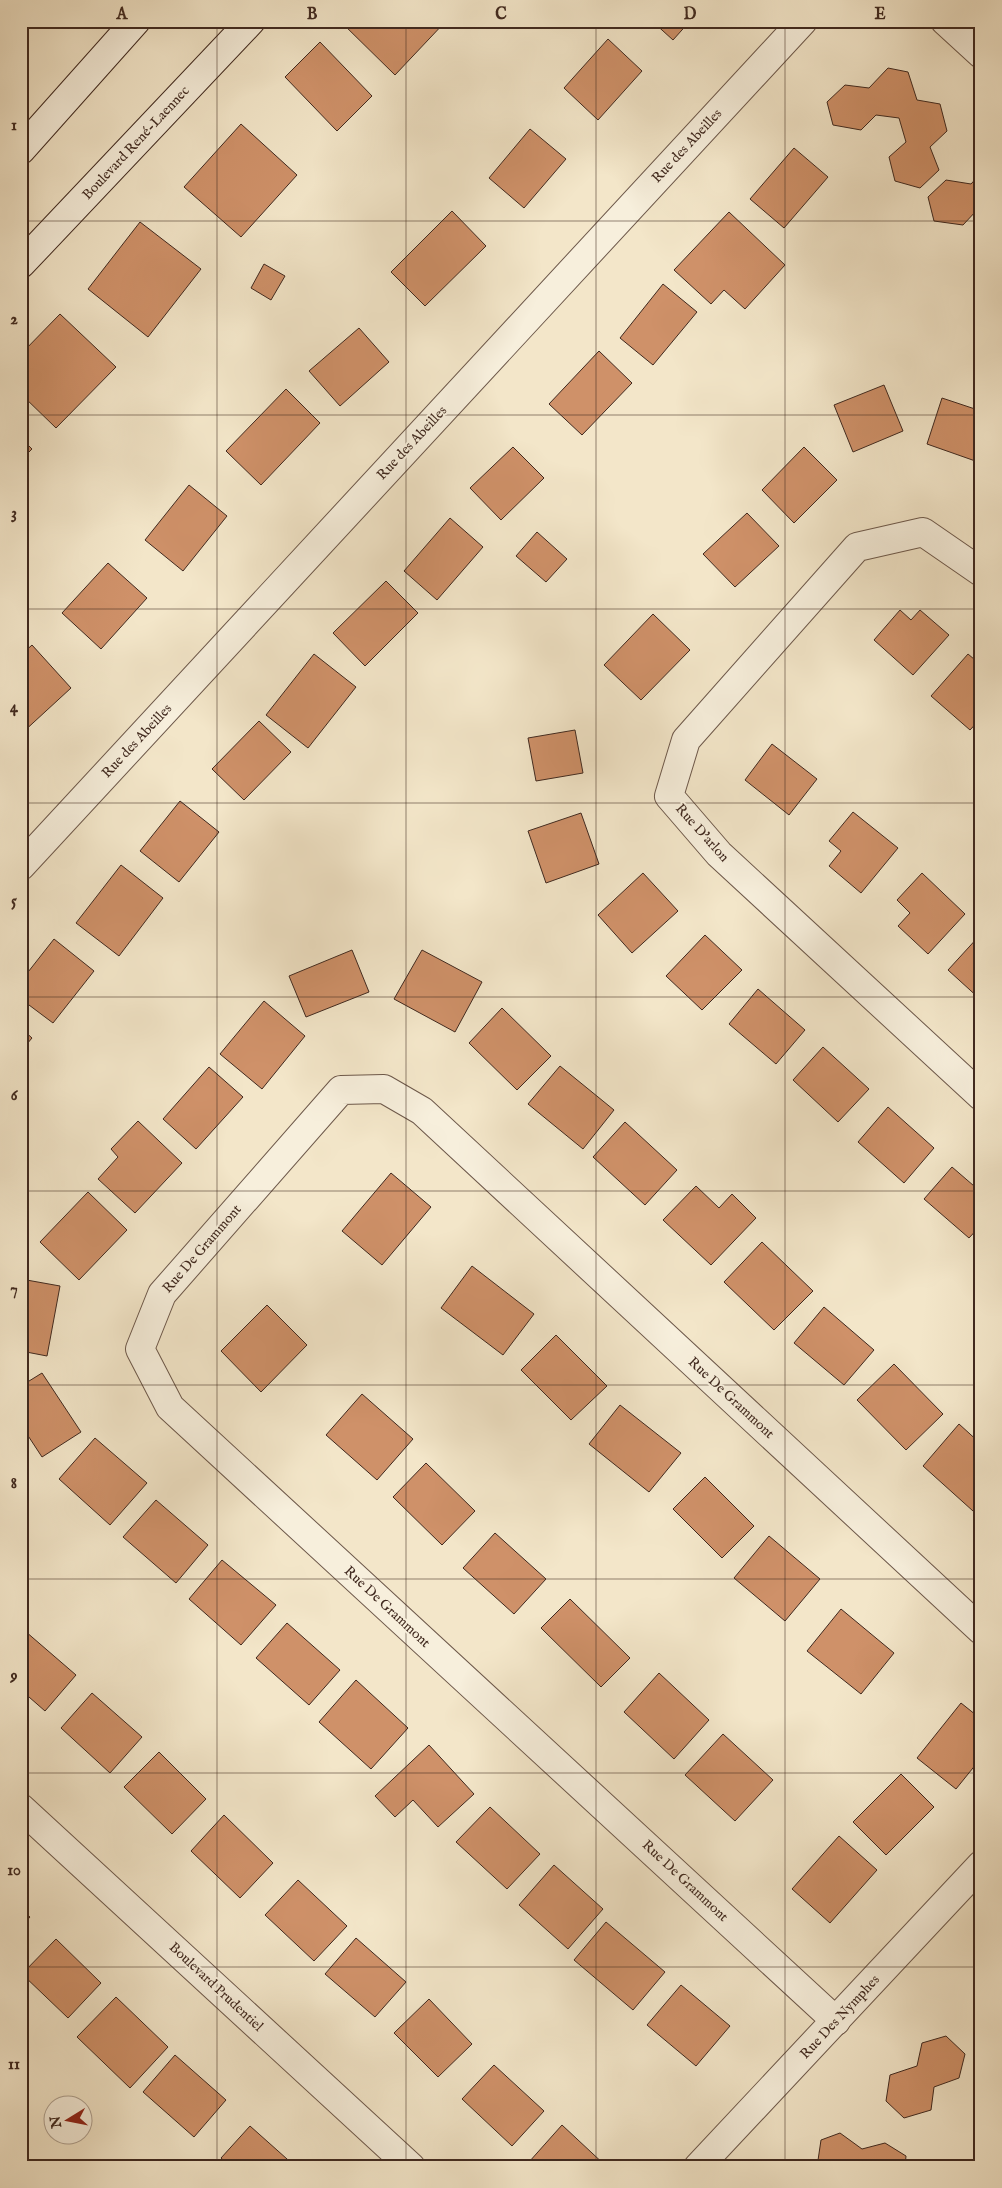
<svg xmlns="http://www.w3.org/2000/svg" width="1002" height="2188" viewBox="0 0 1002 2188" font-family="'IM FELL English',serif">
	<rect width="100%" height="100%" fill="#f3e6c9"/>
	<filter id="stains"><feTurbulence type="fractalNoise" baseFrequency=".004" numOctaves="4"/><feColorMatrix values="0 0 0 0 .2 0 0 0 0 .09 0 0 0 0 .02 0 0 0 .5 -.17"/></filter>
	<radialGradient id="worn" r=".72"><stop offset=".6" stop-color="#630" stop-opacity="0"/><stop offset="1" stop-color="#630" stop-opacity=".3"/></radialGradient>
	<g fill="#cf9169" stroke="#40291f">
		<path d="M340 21H446L395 75Z"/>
		<path d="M652 21H690L673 40Z"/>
		<path d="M608 39 642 71 598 120 564 88Z"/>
		<path d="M320 42 372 96 337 131 285 77Z"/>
		<path d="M888 68 908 72 917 100 940 104 947 131 930 147 939 170 920 188 895 181 889 157 906 142 899 118 876 115 861 130 833 125 827 102 845 85 869 88Z"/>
		<path d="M241 124 297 175 241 237 184 187Z"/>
		<path d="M530 129 566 159 524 208 489 178Z"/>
		<path d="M794 148 828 177 784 228 750 199Z"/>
		<path d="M981 173V211L977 210 963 225 934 221 928 197 946 180 971 184Z"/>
		<path d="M452 211 486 246 425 306 391 272Z"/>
		<path d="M729 212 785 265 745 309 724 290 711 304 674 270Z"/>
		<path d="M140 222 201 269 148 337 88 289Z"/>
		<path d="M264 264 285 276 271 300 251 288Z"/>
		<path d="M663 284 697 312 653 365 620 338Z"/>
		<path d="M60 314 116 367 56 428 21 394V354Z"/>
		<path d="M359 328 389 362 340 406 309 371Z"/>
		<path d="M599 351 632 383 582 435 549 404Z"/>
		<path d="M884 385 903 431 853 452 834 405Z"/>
		<path d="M286 389 320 423 261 485 226 451Z"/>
		<path d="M942 398 981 411V463L927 444Z"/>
		<path d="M21 438 32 449 21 460Z"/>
		<path d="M513 447 544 478 501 520 470 488Z"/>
		<path d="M804 447 837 480 794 523 762 490Z"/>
		<path d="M189 485 227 516 183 571 145 540Z"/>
		<path d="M747 513 779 546 735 587 703 554Z"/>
		<path d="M450 518 483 547 437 600 404 571Z"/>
		<path d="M537 532 567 559 546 582 516 556Z"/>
		<path d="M108 563 147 598 101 649 62 613Z"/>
		<path d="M386 581 418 613 365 666 333 633Z"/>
		<path d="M900 610 911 620 920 610 949 635 913 675 874 640Z"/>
		<path d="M653 614 690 650 641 700 604 665Z"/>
		<path d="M32 645 71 688 21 734V655Z"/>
		<path d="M314 654 356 687 308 748 266 715Z"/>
		<path d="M968 654 981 665V718L970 730 931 696Z"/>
		<path d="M259 721 291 752 244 800 212 769Z"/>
		<path d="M575 730 583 773 536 781 528 738Z"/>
		<path d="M772 744 817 779 789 815 745 780Z"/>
		<path d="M180 801 219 832 179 882 140 851Z"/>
		<path d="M853 812 898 848 861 893 829 866 841 851 829 841Z"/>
		<path d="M581 813 599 864 546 883 528 831Z"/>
		<path d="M121 865 163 898 119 956 76 923Z"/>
		<path d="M643 873 678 911 632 953 598 915Z"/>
		<path d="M922 873 965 914 928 954 898 926 910 913 897 900Z"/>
		<path d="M705 935 742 970 702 1010 666 976Z"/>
		<path d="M980 935 981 936V1000L948 970Z"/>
		<path d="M54 939 94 971 53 1023 21 999V981Z"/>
		<path d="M352 950 369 992 306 1017 289 976Z"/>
		<path d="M422 950 482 982 455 1032 394 999Z"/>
		<path d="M758 989 805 1030 776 1064 729 1024Z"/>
		<path d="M264 1001 305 1036 262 1089 220 1054Z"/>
		<path d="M502 1008 551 1056 517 1090 469 1043Z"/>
		<path d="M21 1028 32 1038 21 1051Z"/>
		<path d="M823 1047 869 1089 838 1122 793 1080Z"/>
		<path d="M560 1066 614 1110 583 1149 528 1104Z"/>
		<path d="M209 1067 243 1097 196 1149 163 1119Z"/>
		<path d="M888 1107 934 1148 904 1183 858 1142Z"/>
		<path d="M138 1121 182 1163 135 1213 98 1179 118 1157 111 1149Z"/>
		<path d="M625 1122 677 1170 645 1205 593 1157Z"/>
		<path d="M952 1167 981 1192V1225L969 1238 924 1199Z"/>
		<path d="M391 1173 431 1207 382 1265 342 1231Z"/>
		<path d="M696 1186 719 1208 732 1194 756 1218 711 1265 663 1220Z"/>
		<path d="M88 1192 127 1230 79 1280 40 1242Z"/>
		<path d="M762 1242 813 1291 774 1330 724 1282Z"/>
		<path d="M472 1266 534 1314 503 1355 441 1308Z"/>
		<path d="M21 1279 60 1286 47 1356 21 1351Z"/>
		<path d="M267 1305 307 1345 261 1392 221 1351Z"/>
		<path d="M824 1307 874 1350 844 1385 794 1343Z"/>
		<path d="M556 1335 607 1386 571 1420 521 1370Z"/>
		<path d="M894 1364 943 1414 906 1450 857 1400Z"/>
		<path d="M42 1373 81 1432 42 1457 21 1425V1386Z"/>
		<path d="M362 1394 413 1439 377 1480 326 1435Z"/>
		<path d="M620 1405 681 1453 649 1492 589 1444Z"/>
		<path d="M959 1424 981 1444V1502L973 1511 923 1466Z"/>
		<path d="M95 1438 147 1483 110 1525 59 1479Z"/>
		<path d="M426 1463 475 1511 442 1545 393 1497Z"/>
		<path d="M705 1477 754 1526 722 1558 673 1509Z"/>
		<path d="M156 1500 208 1545 176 1583 123 1537Z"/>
		<path d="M495 1533 546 1579 514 1614 463 1568Z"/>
		<path d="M769 1536 820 1579 785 1621 734 1578Z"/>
		<path d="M222 1560 276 1605 241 1645 189 1599Z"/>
		<path d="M570 1599 630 1658 601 1687 541 1628Z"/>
		<path d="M841 1609 894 1653 861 1694 807 1651Z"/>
		<path d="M287 1623 340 1670 309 1705 256 1658Z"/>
		<path d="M25 1631 76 1675 45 1711 21 1690V1636Z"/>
		<path d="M659 1673 709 1720 674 1759 624 1712Z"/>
		<path d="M356 1680 408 1728 371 1769 319 1722Z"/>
		<path d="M92 1693 142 1737 110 1773 61 1728Z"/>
		<path d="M961 1703 981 1719V1758L956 1789 917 1758Z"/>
		<path d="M723 1734 773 1780 735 1821 685 1775Z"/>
		<path d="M429 1745 474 1794 438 1827 413 1800 395 1817 375 1796Z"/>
		<path d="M159 1752 206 1799 172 1834 124 1787Z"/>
		<path d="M901 1774 934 1807 886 1855 853 1822Z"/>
		<path d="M490 1807 540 1854 507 1889 456 1842Z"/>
		<path d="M224 1815 273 1863 240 1898 191 1851Z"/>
		<path d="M839 1836 877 1870 830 1923 792 1889Z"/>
		<path d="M554 1865 603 1909 568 1949 519 1905Z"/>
		<path d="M298 1880 347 1926 314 1961 265 1915Z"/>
		<path d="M21 1909 30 1917 21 1927Z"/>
		<path d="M606 1922 665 1972 633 2010 574 1960Z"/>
		<path d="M356 1938 406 1982 375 2017 325 1974Z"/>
		<path d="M56 1939 101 1983 68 2018 22 1974Z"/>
		<path d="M681 1985 730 2026 696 2066 647 2025Z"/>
		<path d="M116 1997 168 2047 130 2088 77 2037Z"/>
		<path d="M429 1999 472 2044 438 2077 394 2033Z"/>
		<path d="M946 2036 965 2054 959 2078 934 2087 931 2110 904 2118 886 2101 890 2075 917 2066 922 2043Z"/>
		<path d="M175 2055 226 2100 194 2137 143 2092Z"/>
		<path d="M494 2065 544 2111 512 2146 462 2099Z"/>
		<path d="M562 2125 607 2167H534L529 2162Z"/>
		<path d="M250 2126 296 2167H231L221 2158Z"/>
		<path d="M840 2133 862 2149 885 2143 906 2156 905 2167H817L821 2140Z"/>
	</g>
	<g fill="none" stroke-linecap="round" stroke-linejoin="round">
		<g stroke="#6d584a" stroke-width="30">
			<g id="street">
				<path d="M945 21 981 54"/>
				<path d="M981 572 923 532 857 547 686 740 669 796 719 854 981 1096"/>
				<path d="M21 866 803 21"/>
				<path d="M21 1808 411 2167"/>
				<path d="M836 2021 170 1407 140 1349 162 1294 341 1090 384 1089 422 1111 981 1630"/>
				<path d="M698 2167 981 1865"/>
			</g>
		</g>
		<g stroke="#40291f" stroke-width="30">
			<g id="secondary">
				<path d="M21 150 136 21"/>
				<path d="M21 264 251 21"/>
			</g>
		</g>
		<use href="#street" stroke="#f7efdc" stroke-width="28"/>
		<use href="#secondary" stroke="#f7efdc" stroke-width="28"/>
	</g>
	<path fill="none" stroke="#40291f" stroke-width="1" stroke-opacity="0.55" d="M217 21V2167M406 21V2167M596 21V2167M785 21V2167M21 221H981M21 415H981M21 609H981M21 803H981M21 997H981M21 1191H981M21 1385H981M21 1579H981M21 1773H981M21 1967H981"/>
	<g text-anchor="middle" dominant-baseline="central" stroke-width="4" stroke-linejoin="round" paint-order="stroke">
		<g font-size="14" fill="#40291f" stroke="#f7efdc">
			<text transform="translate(136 143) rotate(-47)">Boulevard René-Laennec</text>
			<text transform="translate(687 146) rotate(-47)">Rue des Abeilles</text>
			<text transform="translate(412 443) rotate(-47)">Rue des Abeilles</text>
			<text transform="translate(137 741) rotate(-47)">Rue des Abeilles</text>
			<text transform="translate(702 833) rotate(48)">Rue D'arlon</text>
			<text transform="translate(202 1249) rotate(-49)">Rue De Grammont</text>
			<text transform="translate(731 1398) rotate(43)">Rue De Grammont</text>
			<text transform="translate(387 1607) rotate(43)">Rue De Grammont</text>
			<text transform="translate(685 1881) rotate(43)">Rue De Grammont</text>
			<text transform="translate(216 1987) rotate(43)">Boulevard Prudentiel</text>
			<text transform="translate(840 2017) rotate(-47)">Rue Des Nymphes</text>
		</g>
	</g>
	<rect width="1002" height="2188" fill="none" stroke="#f3e6c9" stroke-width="55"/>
	<g transform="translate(68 2120) rotate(260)"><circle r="24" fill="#f7efdc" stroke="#aea090"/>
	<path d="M0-4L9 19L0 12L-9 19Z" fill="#8f2418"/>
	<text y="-8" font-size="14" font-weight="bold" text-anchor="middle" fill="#40291f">N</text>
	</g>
	<rect x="28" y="28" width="946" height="2132" fill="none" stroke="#40291f" stroke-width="2"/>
	<g font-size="16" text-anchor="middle" font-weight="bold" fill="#40291f">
		<text x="122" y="19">A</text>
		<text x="312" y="19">B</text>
		<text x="501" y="19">C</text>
		<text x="690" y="19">D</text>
		<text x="880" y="19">E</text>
		<text x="14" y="130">1</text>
		<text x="14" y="324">2</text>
		<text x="14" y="518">3</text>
		<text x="14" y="712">4</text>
		<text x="14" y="906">5</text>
		<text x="14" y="1100">6</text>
		<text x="14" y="1294">7</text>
		<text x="14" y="1488">8</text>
		<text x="14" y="1681">9</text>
		<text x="14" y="1875">10</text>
		<text x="14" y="2069">11</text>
	</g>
	<rect width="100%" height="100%" filter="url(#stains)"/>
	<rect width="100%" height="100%" fill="url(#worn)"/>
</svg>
